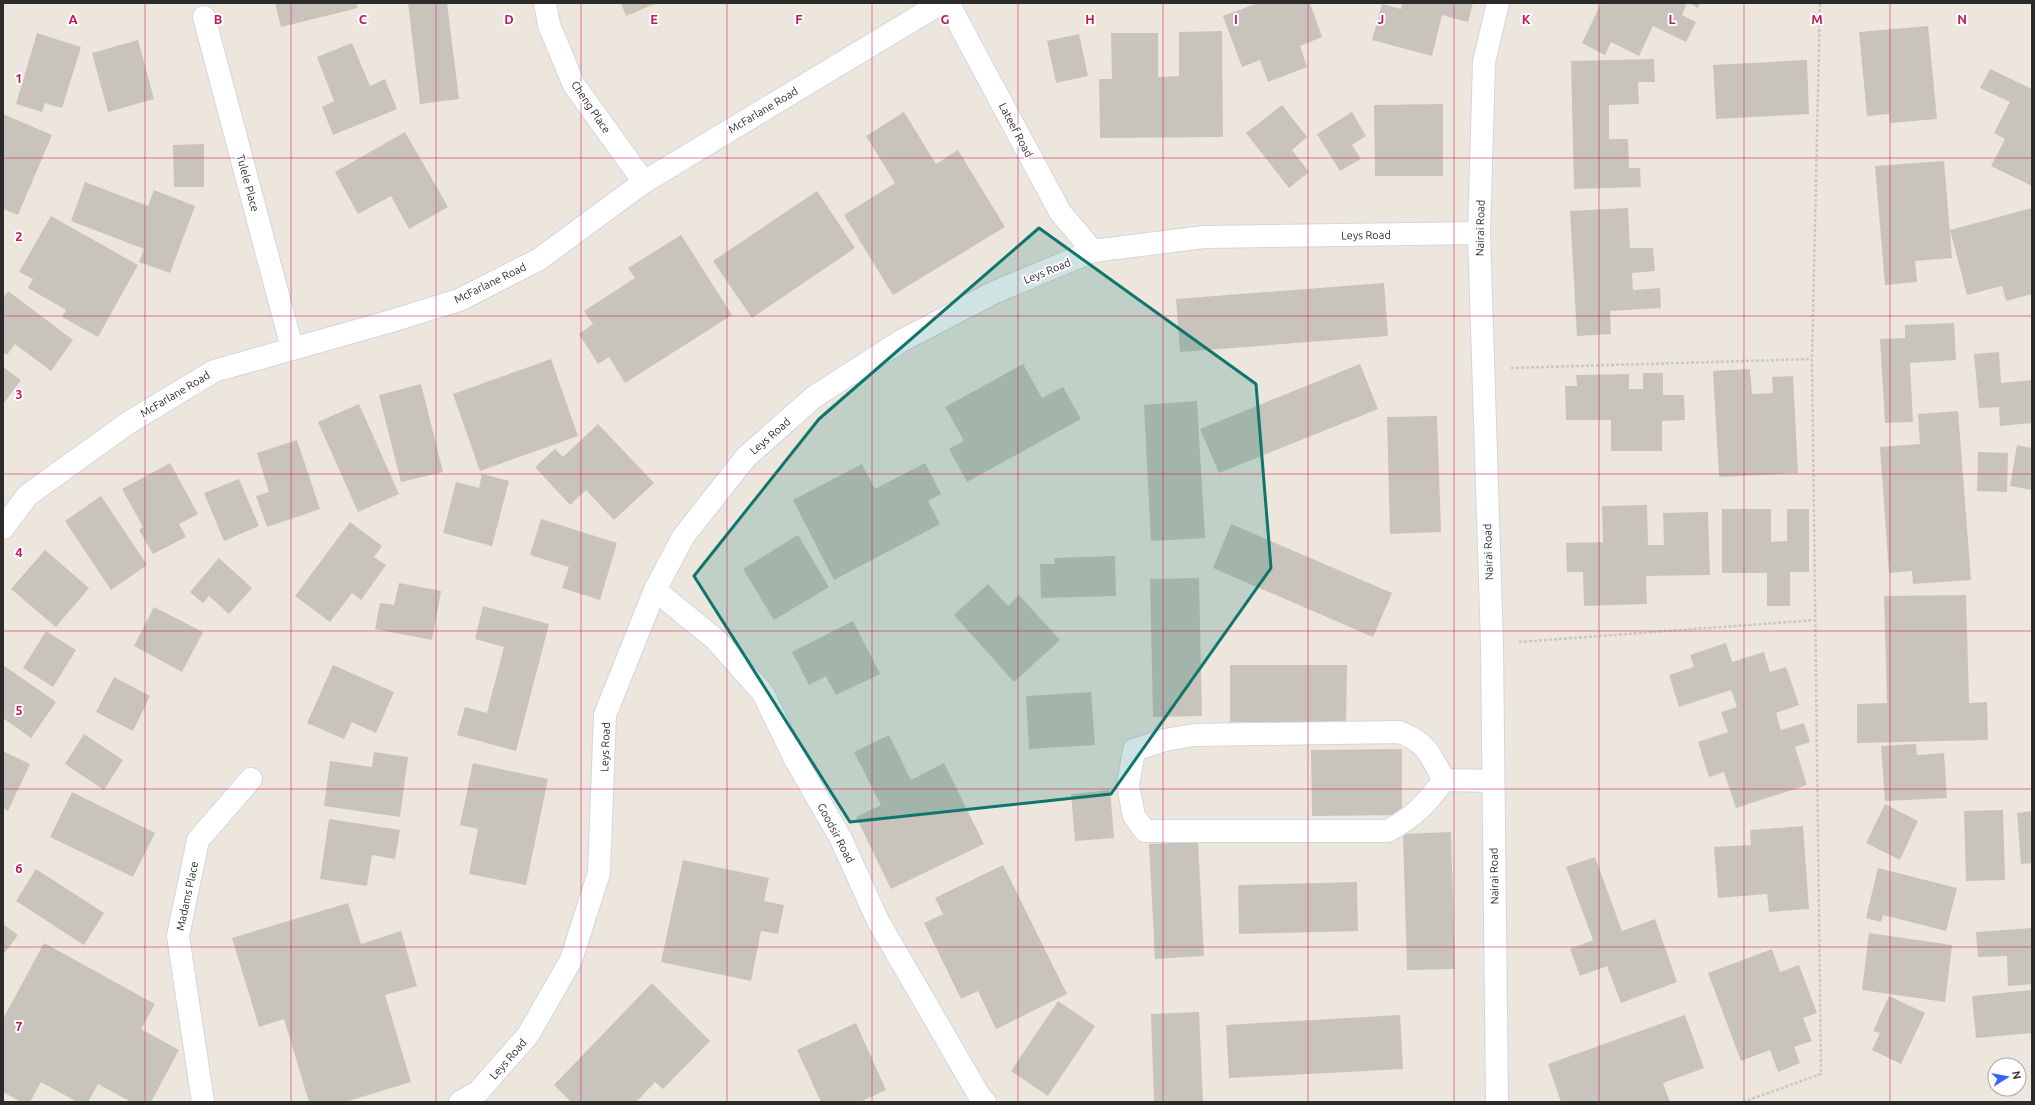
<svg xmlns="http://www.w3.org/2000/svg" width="2035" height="1105" viewBox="0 0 2035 1105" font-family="Ubuntu,sans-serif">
	<rect width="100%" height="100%" fill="#ede6dc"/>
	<g fill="#c9c4bb">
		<path d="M275 3H356L358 8 281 27Z"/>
		<path d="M408 3H447L459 99 420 104Z"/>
		<path d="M621 3H657L626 16Z"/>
		<path d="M1258 3H1310L1322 37 1300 46 1307 67 1268 82 1260 60 1242 67 1223 16Z"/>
		<path d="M1402 3H1473L1468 22 1442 15 1432 56 1372 40 1382 4 1401 9Z"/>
		<path d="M1601 3H1687L1682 15 1696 22 1686 42 1653 26 1639 56 1611 42 1605 55 1582 43Z"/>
		<path d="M1689 3H1700L1698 8Z"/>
		<path d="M1928 26 1937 119 1890 123 1889 114 1867 116 1859 32Z"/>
		<path d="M1222 31 1223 137 1100 138 1099 79H1112L1111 33H1158V77L1179 76V32Z"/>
		<path d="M37 33 81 47 62 108 45 103 42 112 16 104Z"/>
		<path d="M1079 34 1088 76 1056 83 1047 41Z"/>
		<path d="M138 40 154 99 108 112 92 53Z"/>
		<path d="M352 43 370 86 385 79 397 109 333 135 322 107 334 101 317 57Z"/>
		<path d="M1654 59 1655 82H1638L1639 104 1609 105V139H1628L1629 168H1640L1641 187 1574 189 1571 61Z"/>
		<path d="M1807 60 1809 114 1716 119 1713 65Z"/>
		<path d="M1990 69 2032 89V186L1991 166 2005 139 1994 133 2010 102 1980 88Z"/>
		<path d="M1443 104V176H1375L1374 105Z"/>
		<path d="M1282 105 1307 137 1292 150 1309 172 1289 188 1246 133Z"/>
		<path d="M904 112 936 164 958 150 1005 227 893 295 844 215 895 183 866 136Z"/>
		<path d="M1352 112 1366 136 1352 145 1361 159 1340 171 1317 134Z"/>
		<path d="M3 114 52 135 18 215 3 209Z"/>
		<path d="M405 132 448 207 409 229 391 196 358 214 335 172Z"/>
		<path d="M204 144V187H174L173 145Z"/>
		<path d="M1944 161 1952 258 1915 261 1917 282 1885 285 1875 166Z"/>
		<path d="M85 182 148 206 154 190 195 206 170 273 139 262 144 249 71 221Z"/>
		<path d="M817 191 855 248 752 318 713 261Z"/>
		<path d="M1628 208 1630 248H1653L1655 271 1632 273 1633 290 1660 288 1661 308 1610 311 1611 334 1577 336 1570 211Z"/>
		<path d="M2032 208V294L2006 301 2002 286 1967 295 1950 230Z"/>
		<path d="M51 216 138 265 98 337 62 317 66 310 28 288 33 279 19 272Z"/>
		<path d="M681 235 732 315 625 383 609 357 598 364 579 334 593 324 584 311 635 278 628 268Z"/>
		<path d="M1384 283 1388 336 1180 352 1176 299Z"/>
		<path d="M8 291 73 340 51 371 15 344 7 355 3 352V298Z"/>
		<path d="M1954 323 1956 360 1910 363 1913 422 1885 423 1880 339 1905 338V325Z"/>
		<path d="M1999 352 2001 383 2032 380V423L2000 426 1999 407 1979 408 1974 354Z"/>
		<path d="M551 359 578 436 480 471 453 394Z"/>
		<path d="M1023 364 1042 398 1063 387 1081 419 967 482 949 449 964 441 945 407Z"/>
		<path d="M1360 364 1378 409 1219 473 1200 429Z"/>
		<path d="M3 367 21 380 3 404Z"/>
		<path d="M1750 369 1752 394 1773 393 1772 377 1793 376 1798 473 1719 477 1713 371Z"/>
		<path d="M1643 373H1663V395H1684L1685 420 1662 421V451H1611V420H1566L1565 386H1577L1576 375 1629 374V389H1643Z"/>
		<path d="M421 384 443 472 401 482 379 395Z"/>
		<path d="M1197 401 1205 538 1151 541 1144 405Z"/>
		<path d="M359 404 399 494 358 512 318 422Z"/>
		<path d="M1958 411 1971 580 1913 584 1912 571 1889 573 1880 447 1920 444 1918 414Z"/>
		<path d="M1437 416 1441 532 1390 534 1387 417Z"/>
		<path d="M598 424 654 483 614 520 586 490 570 505 535 467 555 449 563 457Z"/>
		<path d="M297 440 320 509 267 527 256 496 269 492 257 453Z"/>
		<path d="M2017 445 2032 448V490L2010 486Z"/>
		<path d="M1978 452 2008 453 2007 492 1977 491Z"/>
		<path d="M170 463 198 514 179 524 186 537 153 554 139 530 143 527 122 489Z"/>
		<path d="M925 463 941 494 928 501 940 524 834 580 793 500 862 464 875 489Z"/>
		<path d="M482 474 509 481 492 546 443 533 456 482 479 488Z"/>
		<path d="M239 479 259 526 224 541 204 493Z"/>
		<path d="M101 496 147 565 111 590 65 521Z"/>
		<path d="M1647 505 1648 545H1664L1663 513 1708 512 1710 575 1646 576 1647 604 1584 606 1583 572H1567L1566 543 1603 542 1602 506Z"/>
		<path d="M1722 509H1771V542L1787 541V509H1809V572H1790V606H1767V573H1722Z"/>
		<path d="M541 519 617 543 600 600 562 588 569 567 530 555Z"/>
		<path d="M350 522 382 546 374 557 386 565 361 600 352 593 330 622 295 596Z"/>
		<path d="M1231 524 1392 593 1373 637 1213 568Z"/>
		<path d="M798 535 829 587 774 620 743 569Z"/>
		<path d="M45 550 89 588 56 627 11 589Z"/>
		<path d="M1115 556 1116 596 1041 598 1040 564H1055L1054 558Z"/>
		<path d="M219 558 252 588 229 614 209 596 203 603 190 592Z"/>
		<path d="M1199 578 1202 716 1153 717 1150 579Z"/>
		<path d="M399 583 441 591 432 640 375 629 380 603 394 605Z"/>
		<path d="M988 584 1008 606 1019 595 1060 640 1014 682 954 615Z"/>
		<path d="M1966 595 1969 703 1987 702 1988 740 1857 743V704L1887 703 1884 596Z"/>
		<path d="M483 606 549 624 516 751 457 735 465 707 487 713 504 647 475 639Z"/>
		<path d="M154 607 203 632 182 672 134 646Z"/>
		<path d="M853 621 880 674 836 695 826 676 809 685 792 652Z"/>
		<path d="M46 631 76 650 53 687 23 668Z"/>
		<path d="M1726 643 1732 662 1764 652 1770 672 1786 667 1799 705 1776 713 1781 730 1804 723 1810 742 1795 747 1807 785 1736 808 1724 772 1709 777 1698 742 1728 732 1721 712 1737 707 1731 690 1679 707 1669 675 1694 667 1690 655Z"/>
		<path d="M3 665 56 702 31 738 3 718Z"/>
		<path d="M333 665 394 692 376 733 352 722 344 739 307 723Z"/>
		<path d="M1230 665H1347L1346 722H1230Z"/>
		<path d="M114 677 150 696 133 731 96 712Z"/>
		<path d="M1091 692 1095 745 1029 749 1026 696Z"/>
		<path d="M84 734 123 760 104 790 65 764Z"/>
		<path d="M889 735 911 780 944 763 984 844 891 889 856 817 881 805 854 752Z"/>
		<path d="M1916 744 1917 755 1944 753 1947 798 1885 801 1881 746Z"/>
		<path d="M1402 749V815L1312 816 1311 750Z"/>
		<path d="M3 751 30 764 8 811 3 808Z"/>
		<path d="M374 752 408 757 400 817 324 806 330 761 372 767Z"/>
		<path d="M473 763 548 779 526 885 469 874 478 829 460 825Z"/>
		<path d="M1110 790 1114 838 1075 841 1071 794Z"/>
		<path d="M72 792 155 833 133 877 50 837Z"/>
		<path d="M1885 804 1918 821 1900 860 1866 843Z"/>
		<path d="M2003 810 2005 880 1966 881 1964 811Z"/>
		<path d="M2032 811V863L2021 864 2017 813Z"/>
		<path d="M329 819 400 830 395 859 372 855 367 886 320 879Z"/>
		<path d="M1803 826 1809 909 1769 912 1767 894 1718 898 1714 847 1751 845 1750 830Z"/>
		<path d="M1451 832 1455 969 1407 970 1403 834Z"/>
		<path d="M1198 842 1204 956 1155 959 1149 844Z"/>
		<path d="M1595 857 1622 931 1655 919 1677 982 1621 1003 1607 966 1580 976 1570 949 1593 940 1566 867Z"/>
		<path d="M683 860 769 878 764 901 784 905 778 934 761 931 751 981 661 962Z"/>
		<path d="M1003 865 1067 994 996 1029 978 991 961 999 924 923 943 914 935 898Z"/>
		<path d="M1878 868 1957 888 1946 931 1883 915 1881 922 1866 918Z"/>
		<path d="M36 869 104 913 84 945 16 901Z"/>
		<path d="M1357 882 1358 931 1239 934 1238 885Z"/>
		<path d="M348 903 361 944 401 931 417 986 385 995 411 1082 345 1102H309L284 1019 259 1027 232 938Z"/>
		<path d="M3 924 18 935 3 955Z"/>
		<path d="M2032 928V984L2008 986 2007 956 1978 957 1976 932Z"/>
		<path d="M1869 933 1952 945 1945 1002 1862 990Z"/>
		<path d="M44 943 155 1004 141 1029 179 1050 151 1102H131L98 1084 88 1102H77L41 1082 30 1102H21L3 1092V1019Z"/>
		<path d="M1772 949 1780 972 1799 965 1817 1013 1803 1018 1812 1041 1794 1047 1800 1063 1778 1072 1770 1050 1741 1061 1708 973Z"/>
		<path d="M652 983 710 1041 663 1089 655 1082 636 1102H571L554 1085Z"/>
		<path d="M2032 990V1033L1976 1038 1972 996Z"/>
		<path d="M1889 996 1925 1013 1901 1064 1872 1050 1880 1033 1873 1031Z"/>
		<path d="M1058 1001 1095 1026 1048 1096 1011 1071Z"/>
		<path d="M1199 1012 1203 1102H1154L1151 1014Z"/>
		<path d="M1400 1015 1403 1069 1229 1078 1226 1025Z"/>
		<path d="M1685 1015 1704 1068 1663 1083 1670 1102H1561L1548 1064Z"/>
		<path d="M856 1023 886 1090 860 1102H821L797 1050Z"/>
	</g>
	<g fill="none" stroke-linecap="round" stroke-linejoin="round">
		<g stroke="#d1d5e4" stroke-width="24">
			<g id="minor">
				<path d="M545 3 549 25 574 85 644 182"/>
				<path d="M948 3 1060 212 1093 251"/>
				<path d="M204 17 292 348"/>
				<path d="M3 528 28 495 128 423 214 371 388 322 459 300 538 260 644 182 941 3"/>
				<path d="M655 590 715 639 763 693 795 759 841 839 878 921 980 1097 985 1102"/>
				<path d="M1399 732C1427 742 1430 755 1444 780 1425 805 1415 816 1388 831H1145L1134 816 1128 785 1134 750 1165 740 1195 735Z"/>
				<path d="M1444 780 1493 781"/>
				<path d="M203 1102 178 936 198 840 251 779"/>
				<path d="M460 1102 478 1092 528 1035 571 960 599 873 605 715 655 590 683 537 746 457 814 397 901 341 995 292 1093 251 1204 237 1479 233"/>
				<path d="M1497 1102 1492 644 1479 233 1484 62 1498 3"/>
			</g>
		</g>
		<g stroke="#c8c8c8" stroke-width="2.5" stroke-dasharray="3 2" stroke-linecap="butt">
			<path d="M1511 368 1812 359"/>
			<path d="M1519 642 1816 620"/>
			<path d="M1743 1102 1821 1074 1812 359 1820 3"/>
		</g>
		<use href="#minor" stroke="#fff" stroke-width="22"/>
	</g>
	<path fill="#0f766e" fill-opacity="0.2" stroke="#0f766e" stroke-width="3" stroke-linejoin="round" d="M1039 228 1256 384 1271 568 1111 794 850 822 694 576 819 419Z"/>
	<path fill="none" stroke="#c2185b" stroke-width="1" stroke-opacity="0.55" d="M145 3V1102M291 3V1102M436 3V1102M581 3V1102M727 3V1102M872 3V1102M1018 3V1102M1163 3V1102M1308 3V1102M1454 3V1102M1599 3V1102M1744 3V1102M1890 3V1102M3 158H2032M3 316H2032M3 474H2032M3 631H2032M3 789H2032M3 947H2032"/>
	<g text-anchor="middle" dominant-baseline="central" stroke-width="4" stroke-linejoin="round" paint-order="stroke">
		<g font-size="11" fill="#2b2b2b" stroke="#fff">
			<text transform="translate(591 107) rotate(56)">Cheng Place</text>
			<text transform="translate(763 110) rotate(-31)">McFarlane Road</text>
			<text transform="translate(1016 130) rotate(62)">Lateef Road</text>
			<text transform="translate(248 183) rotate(75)">Tulele Place</text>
			<text transform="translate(1480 228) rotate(-89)">Nairai Road</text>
			<text transform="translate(1366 235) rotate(-1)">Leys Road</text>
			<text transform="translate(1047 271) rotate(-22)">Leys Road</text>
			<text transform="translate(490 283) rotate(-26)">McFarlane Road</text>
			<text transform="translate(175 394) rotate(-31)">McFarlane Road</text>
			<text transform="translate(770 436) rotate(-41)">Leys Road</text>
			<text transform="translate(1488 552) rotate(-92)">Nairai Road</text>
			<text transform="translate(605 747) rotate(-88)">Leys Road</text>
			<text transform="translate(836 833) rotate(62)">Goodsir Road</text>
			<text transform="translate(1494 876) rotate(-91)">Nairai Road</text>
			<text transform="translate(187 896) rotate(-78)">Madams Place</text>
			<text transform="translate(508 1059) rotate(-49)">Leys Road</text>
		</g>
	</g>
	<g font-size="13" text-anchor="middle" font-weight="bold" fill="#c2185b" stroke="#fff" stroke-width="4" stroke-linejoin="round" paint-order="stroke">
		<text x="73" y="24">A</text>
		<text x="218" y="24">B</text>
		<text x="363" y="24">C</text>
		<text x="509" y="24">D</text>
		<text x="654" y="24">E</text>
		<text x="799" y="24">F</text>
		<text x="945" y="24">G</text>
		<text x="1090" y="24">H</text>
		<text x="1236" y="24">I</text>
		<text x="1381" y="24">J</text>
		<text x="1526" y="24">K</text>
		<text x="1672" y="24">L</text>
		<text x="1817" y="24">M</text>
		<text x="1962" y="24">N</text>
		<text x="19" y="83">1</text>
		<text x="19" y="241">2</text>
		<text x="19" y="399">3</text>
		<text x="19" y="557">4</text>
		<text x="19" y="715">5</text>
		<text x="19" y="873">6</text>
		<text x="19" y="1031">7</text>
	</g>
	<rect width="2035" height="1105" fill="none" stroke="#2b2b2b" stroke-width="8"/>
	<g transform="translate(2007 1077) rotate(79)"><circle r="19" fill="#ffffff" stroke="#aaaaaa"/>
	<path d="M0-3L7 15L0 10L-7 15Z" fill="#3861ff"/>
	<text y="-6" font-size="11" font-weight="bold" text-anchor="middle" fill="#2b2b2b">N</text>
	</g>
</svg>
